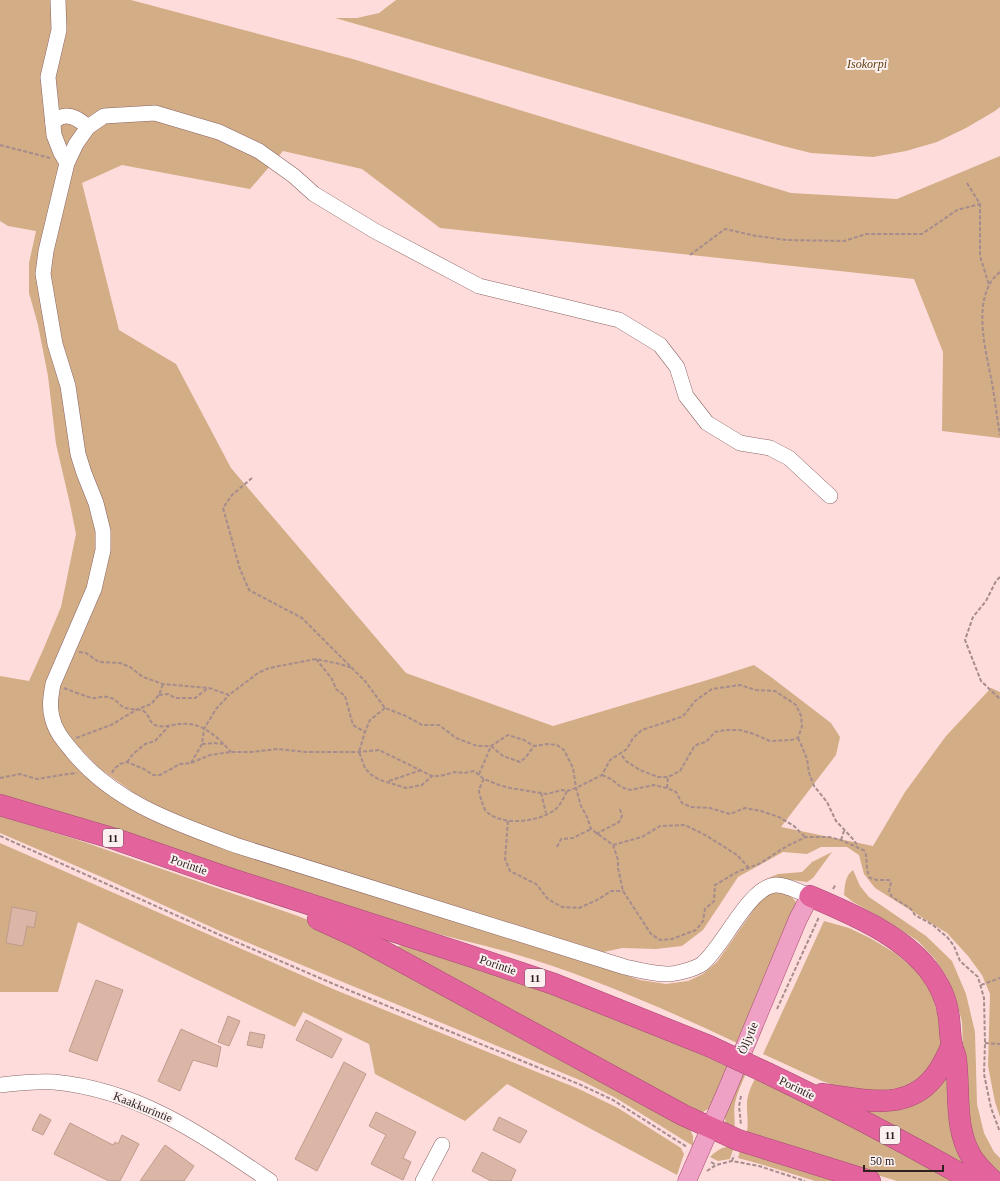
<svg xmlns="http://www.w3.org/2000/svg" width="1000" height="1181" viewBox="0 0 1000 1181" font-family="Georgia,serif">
	<rect width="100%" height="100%" fill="#ffdcdc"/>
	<g fill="#d2ad86">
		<path d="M0 0H131L353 59 791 193 897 199 1000 156V438L942 431 943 352 914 279 440 228 362 169 283 151 250 189 122 165 82 183 119 330 176 364 231 468 406 673 553 726 714 678 754 665 771 677 831 723 840 737 836 755 781 827 873 846 905 792 946 736 991 688 1000 692V1117L995 1102 988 1066 990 994 982 975 968 956 947 933 875 888 864 874 859 855 847 847H821L807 854 783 852 738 877 703 930 682 946 656 949 622 948 604 952 218 833 175 816 134 793 99 768 79 747 58 742 79 768 217 845 423 912 553 950 640 980 666 984 688 981 703 974 717 962 762 898C775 889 790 888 797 905L737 1043C663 1008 587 975 508 952 476 943 443 936 410 926 274 883 137 839 0 796V676L29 681 43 650 61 607 76 534 70 504 56 444 48 376 38 325 29 293V263L36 231 8 226 0 221Z"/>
		<path d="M396 0H1000V107L995 111 966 128 937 142 906 151 873 157 811 153 783 146 335 18H357L379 13Z"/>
		<path d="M0 816 78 840 298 916 328 928 689 1127 693 1136V1146L616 1098 582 1081 222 932 104 878 0 833Z"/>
		<path d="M0 843 333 989 579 1089 618 1108 681 1148 684 1154 677 1175 507 1084 465 1121 375 1074 369 1044 303 1012 295 1027 78 922 58 992H0Z"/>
		<path d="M832 852 813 878 807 882 776 878 764 880 778 874 802 872 812 862Z"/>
		<path d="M853 870 860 886 869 897 926 936 952 961 966 994 975 1032 977 1104 984 1133 994 1152 1000 1158V1178L979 1155 965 1110 962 1022 956 999 947 977 934 958 918 941 889 922 853 902 844 895C845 885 845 876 853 870Z"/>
		<path d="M824 921 849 928 870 938 895 953 917 971 931 992 939 1019 942 1058 934 1071 892 1094 850 1091 822 1081 763 1054Z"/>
		<path d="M401 945 537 987 631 1022 728 1067 710 1108 703 1112 695 1113 397 947Z"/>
		<path d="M743 1072 746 1073C742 1083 737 1093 735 1103 733 1113 736 1122 734 1132L726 1124 724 1113Z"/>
		<path d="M948 1072 970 1168 860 1108Z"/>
		<path d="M756 1077 958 1181H897L746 1135C749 1125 747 1118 747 1108 746 1097 751 1086 756 1077Z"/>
		<path d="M732 1146 734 1147 730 1159 718 1161 710 1157C717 1150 722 1147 732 1146Z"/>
		<path d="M741 1147 855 1181H815L760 1164 738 1158Z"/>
	</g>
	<g fill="#dbb6a7" stroke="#bf9b8c">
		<path d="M12 907 37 912 34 928 27 926 23 946 6 943Z"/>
		<path d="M96 980 123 990 97 1061 69 1051Z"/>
		<path d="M228 1016 240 1021 229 1046 218 1042Z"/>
		<path d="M306 1020 342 1039 332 1058 296 1040Z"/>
		<path d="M181 1029 221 1047 217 1067 193 1060 180 1091 158 1081Z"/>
		<path d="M250 1032 265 1035 262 1048 247 1045Z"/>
		<path d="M344 1062 366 1074 317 1171 295 1159Z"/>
		<path d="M376 1112 416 1132 403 1158 411 1162 403 1180 371 1164 386 1135 369 1126Z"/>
		<path d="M40 1114 51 1120 43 1135 32 1130Z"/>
		<path d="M499 1117 527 1131 520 1143 493 1130Z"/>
		<path d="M70 1123 113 1145 115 1142 118 1144 122 1135 139 1144 120 1181H109L54 1154Z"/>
		<path d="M165 1145 194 1166 184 1181H140Z"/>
		<path d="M482 1152 516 1170 511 1181H491L472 1171Z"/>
	</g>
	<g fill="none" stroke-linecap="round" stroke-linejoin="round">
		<g stroke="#896363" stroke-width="16">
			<g id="minor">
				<path d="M58 0 59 30 48 77 54 135 61 153 67 163"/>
				<path d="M53 123C55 121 58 118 61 117 71 113 81 121 88 127"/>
				<path d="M810 896C800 892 784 884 775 885 749 887 723 947 702 964 695 969 676 974 667 974 653 974 638 970 625 967L238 846C178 824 114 803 72 751 63 740 55 731 52 717 49 706 51 695 53 684L94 589 103 550V531L96 503 84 473 78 454 68 386 55 344 43 274 46 251 67 163 76 144 88 127 104 116 155 113 219 132 259 151 294 176 314 194 375 231 479 286 619 320 660 345 677 367 686 396 707 423 740 443 770 448 789 458 830 496"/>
				<path d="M0 1085C18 1083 36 1081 54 1082 139 1090 202 1135 270 1181"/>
				<path d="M423 1181 442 1145"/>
			</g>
		</g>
		<g stroke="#a44c71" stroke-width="19">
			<path id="major" d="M687 1181 726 1092 798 919 810 896"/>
		</g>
		<g stroke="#a44c71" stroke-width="22">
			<g id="highway">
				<path d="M0 805 115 839 225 877 464 954 554 984 709 1046"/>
				<path d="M810 896C850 913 900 934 928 969 939 983 947 1000 949 1018 950 1027 950 1037 952 1046 953 1051 956 1055 956 1060 960 1092 954 1127 971 1156 977 1166 985 1173 993 1181"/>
				<path d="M318 919 357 937 683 1115 738 1140 870 1181"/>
				<path d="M769 1074C838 1107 906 1143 973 1181"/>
				<path d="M822 1094C860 1099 906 1113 934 1077 942 1068 947 1056 952 1045"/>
			</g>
		</g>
		<g stroke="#a68c8c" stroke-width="2" stroke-dasharray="4 2" stroke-linecap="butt">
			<path d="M0 145 50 158"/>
			<path d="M967 183 980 204V256L989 285"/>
			<path d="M690 255 725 229 756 236 787 240 844 241 866 234H922L957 210 980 204"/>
			<path d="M1000 272C970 296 986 351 992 383 995 400 997 418 1000 435"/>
			<path d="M252 478 232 495 223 508 240 569 249 590 302 618 365 681 385 708 406 716 422 725H439L456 738 477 746H491L508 735 524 740 534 746"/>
			<path d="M1000 577 996 581 986 601 973 617 965 640 981 681 1000 699"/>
			<path d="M79 652 86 653 99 662 120 663 130 667 143 677 163 684 209 688 229 695 258 673 269 668 316 659 340 664 352 668"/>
			<path d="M316 659 332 679 336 689 345 696 353 725 365 732"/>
			<path d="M64 688C66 689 90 698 93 698 99 698 105 695 111 698 117 699 120 707 126 708 132 710 141 708 146 713 150 717 149 722 155 725 162 728 172 725 179 724 201 721 218 737 231 752"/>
			<path d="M159 695 168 694 175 698H195L208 688"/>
			<path d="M385 708 370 720 365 732 359 752 365 768 370 774 380 780 406 788 422 785 432 776"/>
			<path d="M76 738 111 725 136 710 151 704 159 695 163 684"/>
			<path d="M798 738 803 749 807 759 809 773 814 786 827 802 836 821 852 838 858 846"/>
			<path d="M202 744 214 743 223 744"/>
			<path d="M491 746 503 756 520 762 526 757 534 746 547 744 557 745 564 750 573 768 576 788 581 806 587 817 591 829 613 845 618 860V868L623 891 651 934 660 940 672 939 696 930 703 921 705 909 714 901 715 885 739 871 759 864 787 846 806 837H829L841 840 865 851C868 861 865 868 870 878L877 880H889L891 883 889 891 892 897 910 908 915 915 933 925 948 938 954 946 960 961 978 977 984 998 985 1043 984 1074 991 1108 1000 1132"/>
			<path d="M127 762 133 754 145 744 155 741 169 726"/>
			<path d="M191 763 202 744 204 729 216 709 229 695"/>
			<path d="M112 773 114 769 120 764 127 762 144 769 153 775H160L180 764 191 763 210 755 231 752H251L278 749 306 752H359L379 750 432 776H440L455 772 464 773 474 771 484 779 499 785 510 788 547 794 562 790 567 791 576 788 602 775 610 760 627 749 633 738 642 730 681 717 685 714 695 701 712 689 740 685 756 690 775 691 796 705 801 716 802 726 798 738 791 740 770 741 754 734 740 730H726L715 732 706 742 698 744 694 747 680 771 668 777H658L640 770 626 761 620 753"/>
			<path d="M479 774 491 746"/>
			<path d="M602 775 611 779 621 787 630 790 654 785 667 788 676 792 682 803 691 807 710 808 730 814 745 808 761 811 779 817 794 826 805 837"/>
			<path d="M0 778 20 774 37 779 61 775 77 773"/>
			<path d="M484 779C482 782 480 787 479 790 479 794 481 799 482 802 483 805 484 809 486 811 501 827 540 822 556 809 561 804 564 797 567 791"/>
			<path d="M389 781 421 770"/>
			<path d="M667 788 668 777"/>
			<path d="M541 793 546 813"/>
			<path d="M508 821 505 859 510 871 536 884 548 899 562 907 579 908 599 899 611 891H623"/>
			<path d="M596 834 619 822 622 816 620 809"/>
			<path d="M0 836 220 935 336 985 581 1085 613 1100 687 1147"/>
			<path d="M841 840 844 831"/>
			<path d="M613 845 642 837 660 826 685 825 707 836 737 855 749 868"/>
			<path d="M557 847 561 839 573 838 591 829"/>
			<path d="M833 889 836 884"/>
			<path d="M981 985 1000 978"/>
			<path d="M777 1009 819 917"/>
			<path d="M985 1043 1000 1044"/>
			<path d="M741 1096 739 1106 741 1125"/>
			<path d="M732 1161 734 1155"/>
			<path d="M711 1162 716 1165"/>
			<path d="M707 1171 716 1165 732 1161 759 1166 805 1181"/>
		</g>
		<use href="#minor" stroke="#fff" stroke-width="15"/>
		<use href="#major" stroke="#eea1c4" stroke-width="18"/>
		<use href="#highway" stroke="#e3639d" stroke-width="21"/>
		<g stroke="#a44c71" stroke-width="22" stroke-linecap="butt">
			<path id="highway-bridge" d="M709 1046 769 1074"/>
		</g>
		<use href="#highway-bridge" stroke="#e3639d" stroke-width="21"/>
	</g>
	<g text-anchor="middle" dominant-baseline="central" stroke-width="4" stroke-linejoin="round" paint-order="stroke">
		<g fill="#faf1f0" stroke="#6c5f5e" stroke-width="1">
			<rect x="103" y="829" width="20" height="18" rx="3"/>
			<rect x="525" y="969" width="20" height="18" rx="3"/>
			<rect x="880" y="1126" width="20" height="18" rx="3"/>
		</g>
		<g font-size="11" font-weight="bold" fill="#2f2020">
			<text x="113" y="838">11</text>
			<text x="535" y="978">11</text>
			<text x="890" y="1135">11</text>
		</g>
		<g font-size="12" font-style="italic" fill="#623d0d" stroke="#faf1f0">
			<text x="867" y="64">Isokorpi</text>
		</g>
		<g font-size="12" fill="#2f2020" stroke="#faf1f0">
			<text transform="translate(189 865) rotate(19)">Porintie</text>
			<text transform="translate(498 965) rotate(19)">Porintie</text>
			<text transform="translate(748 1038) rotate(-67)">Öljytie</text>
			<text transform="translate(797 1088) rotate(26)">Porintie</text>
			<text transform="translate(143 1107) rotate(22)">Kaakkurintie</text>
		</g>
	</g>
	<path d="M864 1165v6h79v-6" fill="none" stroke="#2f2020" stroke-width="2"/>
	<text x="870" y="1165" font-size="12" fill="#2f2020" stroke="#faf1f0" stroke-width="3" paint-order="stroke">50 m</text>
</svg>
